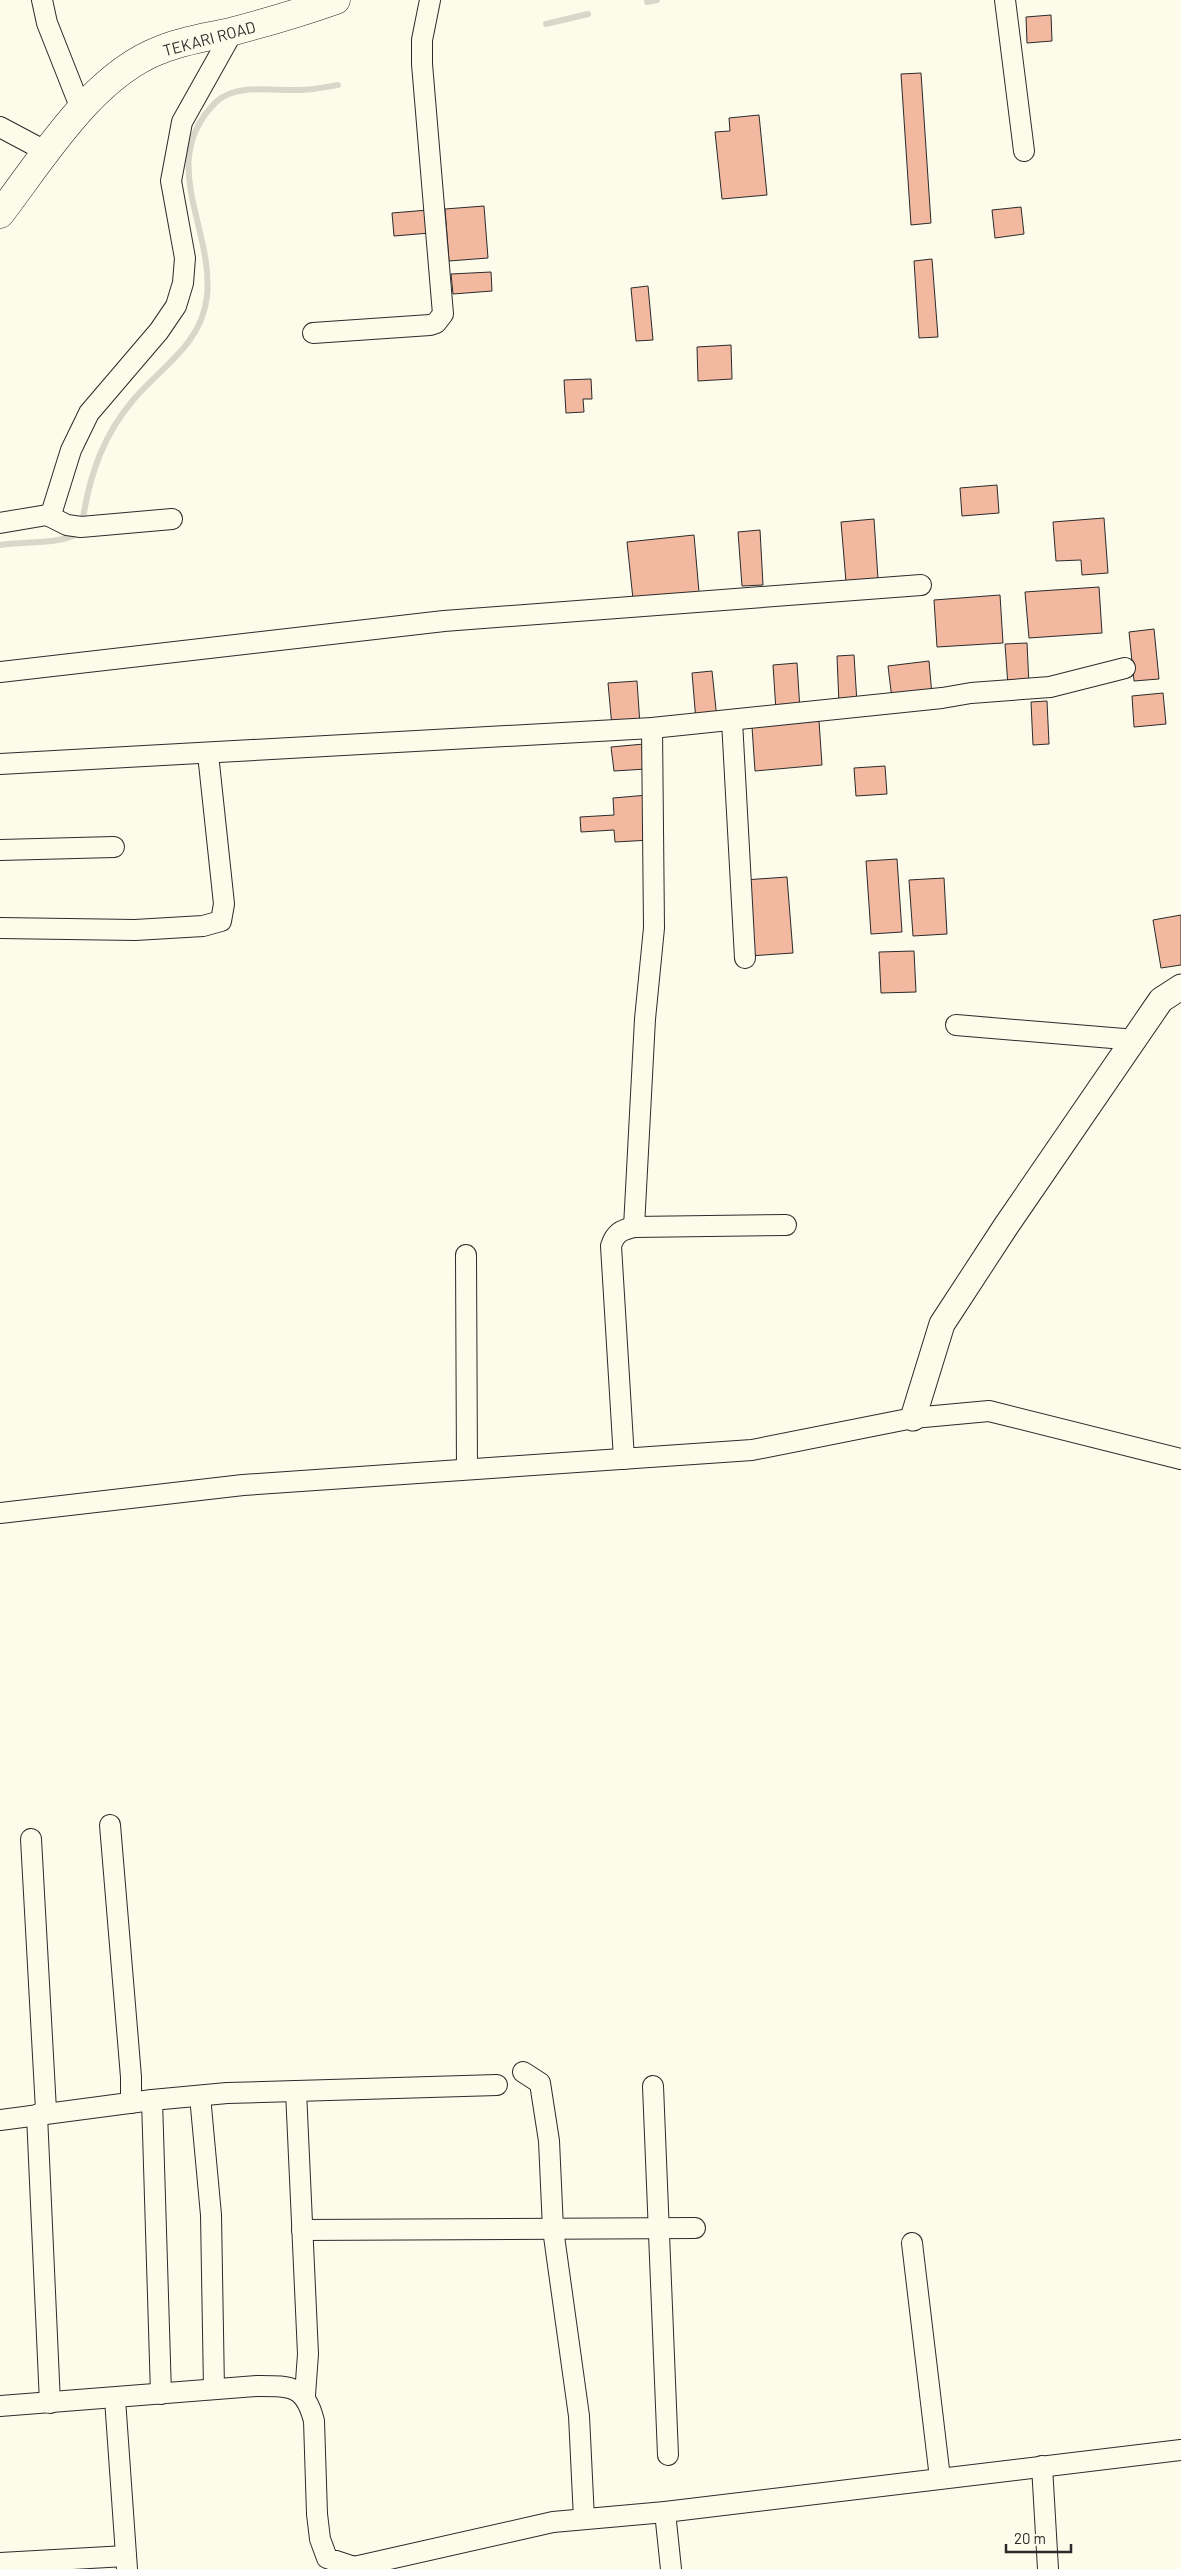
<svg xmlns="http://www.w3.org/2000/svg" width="1181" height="2569" viewBox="0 0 1181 2569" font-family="Barlow,sans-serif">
	<rect width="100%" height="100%" fill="#fdfbea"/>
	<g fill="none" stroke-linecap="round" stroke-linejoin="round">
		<g stroke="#d8d7c9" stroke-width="6">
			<path d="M647 2 657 0"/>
			<path d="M546 24 588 14"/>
			<path d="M83 518C90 473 104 434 134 399 162 366 202 344 207 296 214 228 156 161 216 102 236 83 275 91 300 90 313 90 326 87 338 85"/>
			<path d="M0 545C24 541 56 545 77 534"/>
		</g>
	</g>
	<g fill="#f2b8a0" stroke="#2b2b2b">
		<path d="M1051 15 1052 41 1027 43 1026 17Z"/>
		<path d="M921 73 931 223 911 225 901 74Z"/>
		<path d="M759 115 767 195 722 199 715 132 730 131 729 118Z"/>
		<path d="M484 206 488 258 449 261 445 209Z"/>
		<path d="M1021 207 1024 234 995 238 992 210Z"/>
		<path d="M428 210 430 233 394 236 392 213Z"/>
		<path d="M932 259 938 337 919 338 914 261Z"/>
		<path d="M491 272 492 291 453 294 451 274Z"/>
		<path d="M648 286 653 340 636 341 631 288Z"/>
		<path d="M731 345 732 379 698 381 697 347Z"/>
		<path d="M591 379 592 399H583L584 412 566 413 564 380Z"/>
		<path d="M997 485 999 513 962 516 960 488Z"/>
		<path d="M1104 518 1108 573 1082 575 1081 560 1056 561 1053 522Z"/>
		<path d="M874 519 878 579 846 582 841 522Z"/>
		<path d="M760 530 763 585 742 586 738 532Z"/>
		<path d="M694 535 699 592 633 599 627 542Z"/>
		<path d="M1099 587 1102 633 1029 638 1025 592Z"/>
		<path d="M1000 595 1003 643 937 647 934 600Z"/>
		<path d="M1154 629 1159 679 1134 681 1129 632Z"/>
		<path d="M1027 643 1029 685 1008 686 1005 644Z"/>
		<path d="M854 655 857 703 839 704 837 656Z"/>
		<path d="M929 661 932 695 892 699 888 666Z"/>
		<path d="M797 663 800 710 776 711 773 665Z"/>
		<path d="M712 671 717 719 696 721 692 673Z"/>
		<path d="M637 681 640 725 612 727 608 683Z"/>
		<path d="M1163 693 1166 724 1134 727 1132 696Z"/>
		<path d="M1047 701 1049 744 1033 745 1031 702Z"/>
		<path d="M819 721 822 765 755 771 752 727Z"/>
		<path d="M644 744 646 769 614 771 611 747Z"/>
		<path d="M885 766 887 794 856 796 854 768Z"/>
		<path d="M648 795 651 840 615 842 614 830 581 832 580 817 614 815 613 798Z"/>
		<path d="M897 859 902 932 871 934 866 861Z"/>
		<path d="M787 877 793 953 749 956 744 880Z"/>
		<path d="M944 878 947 934 913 936 909 880Z"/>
		<path d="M1181 915V965L1161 968 1153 920Z"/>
		<path d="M914 951 916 992 881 993 879 952Z"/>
	</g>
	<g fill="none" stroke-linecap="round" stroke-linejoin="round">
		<g stroke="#2b2b2b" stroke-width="22">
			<g id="minor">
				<path d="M42 0 47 23 81 109"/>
				<path d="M1005 0 1024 151"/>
				<path d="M0 127 47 152"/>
				<path d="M313 333 430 325 436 323 443 314 422 64V40L430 0"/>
				<path d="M47 515 67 525 81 527 172 519"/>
				<path d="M0 523 47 515 52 511 71 450 89 413 159 331 176 306 183 283 185 258 171 181 182 122 233 31"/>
				<path d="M0 672 444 621 921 585"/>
				<path d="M732 721 745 958"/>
				<path d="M0 764 652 728 942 698 971 693 1050 687 1125 668"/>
				<path d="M0 850 114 847"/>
				<path d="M0 928 135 930 203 926 221 921 224 904 208 754"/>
				<path d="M956 1025 1136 1040"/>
				<path d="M634 1227 645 1019 654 928 652 728"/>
				<path d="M466 1255 467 1469"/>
				<path d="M624 1459 611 1246C615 1233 621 1230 634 1227L786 1225"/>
				<path d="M0 1513 243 1485 752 1450 913 1418 989 1411 1181 1459"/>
				<path d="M110 1825 131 2077V2103"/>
				<path d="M31 1839 46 2110 37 2115 50 2403"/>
				<path d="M523 2072 540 2083 549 2141 553 2229 579 2416 584 2519"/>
				<path d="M653 2086 668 2455"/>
				<path d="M296 2091 308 2354 305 2395"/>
				<path d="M200 2096 211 2215 214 2389"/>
				<path d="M152 2100 161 2394"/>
				<path d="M0 2120 152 2100 227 2093 497 2085"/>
				<path d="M302 2230 695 2228"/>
				<path d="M912 2243 940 2478"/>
				<path d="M115 2399 127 2569"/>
				<path d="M0 2406 257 2386C291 2386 305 2385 314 2421L317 2514 320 2539 327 2558 354 2567 553 2522 665 2512 1181 2450"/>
				<path d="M1042 2466 1048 2569"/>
				<path d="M665 2512 671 2569"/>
				<path d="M0 2563 126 2556"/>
			</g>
		</g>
		<g stroke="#2b2b2b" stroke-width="27">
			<path id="tertiary" d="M913 1418 942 1324 1006 1226 1161 1000 1181 987"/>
		</g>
		<g stroke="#2b2b2b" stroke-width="29">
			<path id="trunk" d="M0 214C43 158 92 76 160 50 184 40 209 37 234 31 268 22 302 12 336 0"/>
		</g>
		<use href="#minor" stroke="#fdfbea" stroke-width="20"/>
		<use href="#tertiary" stroke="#fdfbea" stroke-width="25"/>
		<use href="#trunk" stroke="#fdfbea" stroke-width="28"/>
	</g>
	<g text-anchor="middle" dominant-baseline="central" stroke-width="4" stroke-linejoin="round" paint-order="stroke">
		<g font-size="16" fill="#2b2b2b" stroke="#fdfbea">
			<text transform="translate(209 38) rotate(-15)">TEKARI ROAD</text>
		</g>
	</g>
	<path d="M1006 2544v8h65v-8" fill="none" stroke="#2b2b2b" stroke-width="2.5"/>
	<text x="1014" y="2544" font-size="15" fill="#2b2b2b" stroke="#fdfbea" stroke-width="4" paint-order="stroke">20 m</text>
</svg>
